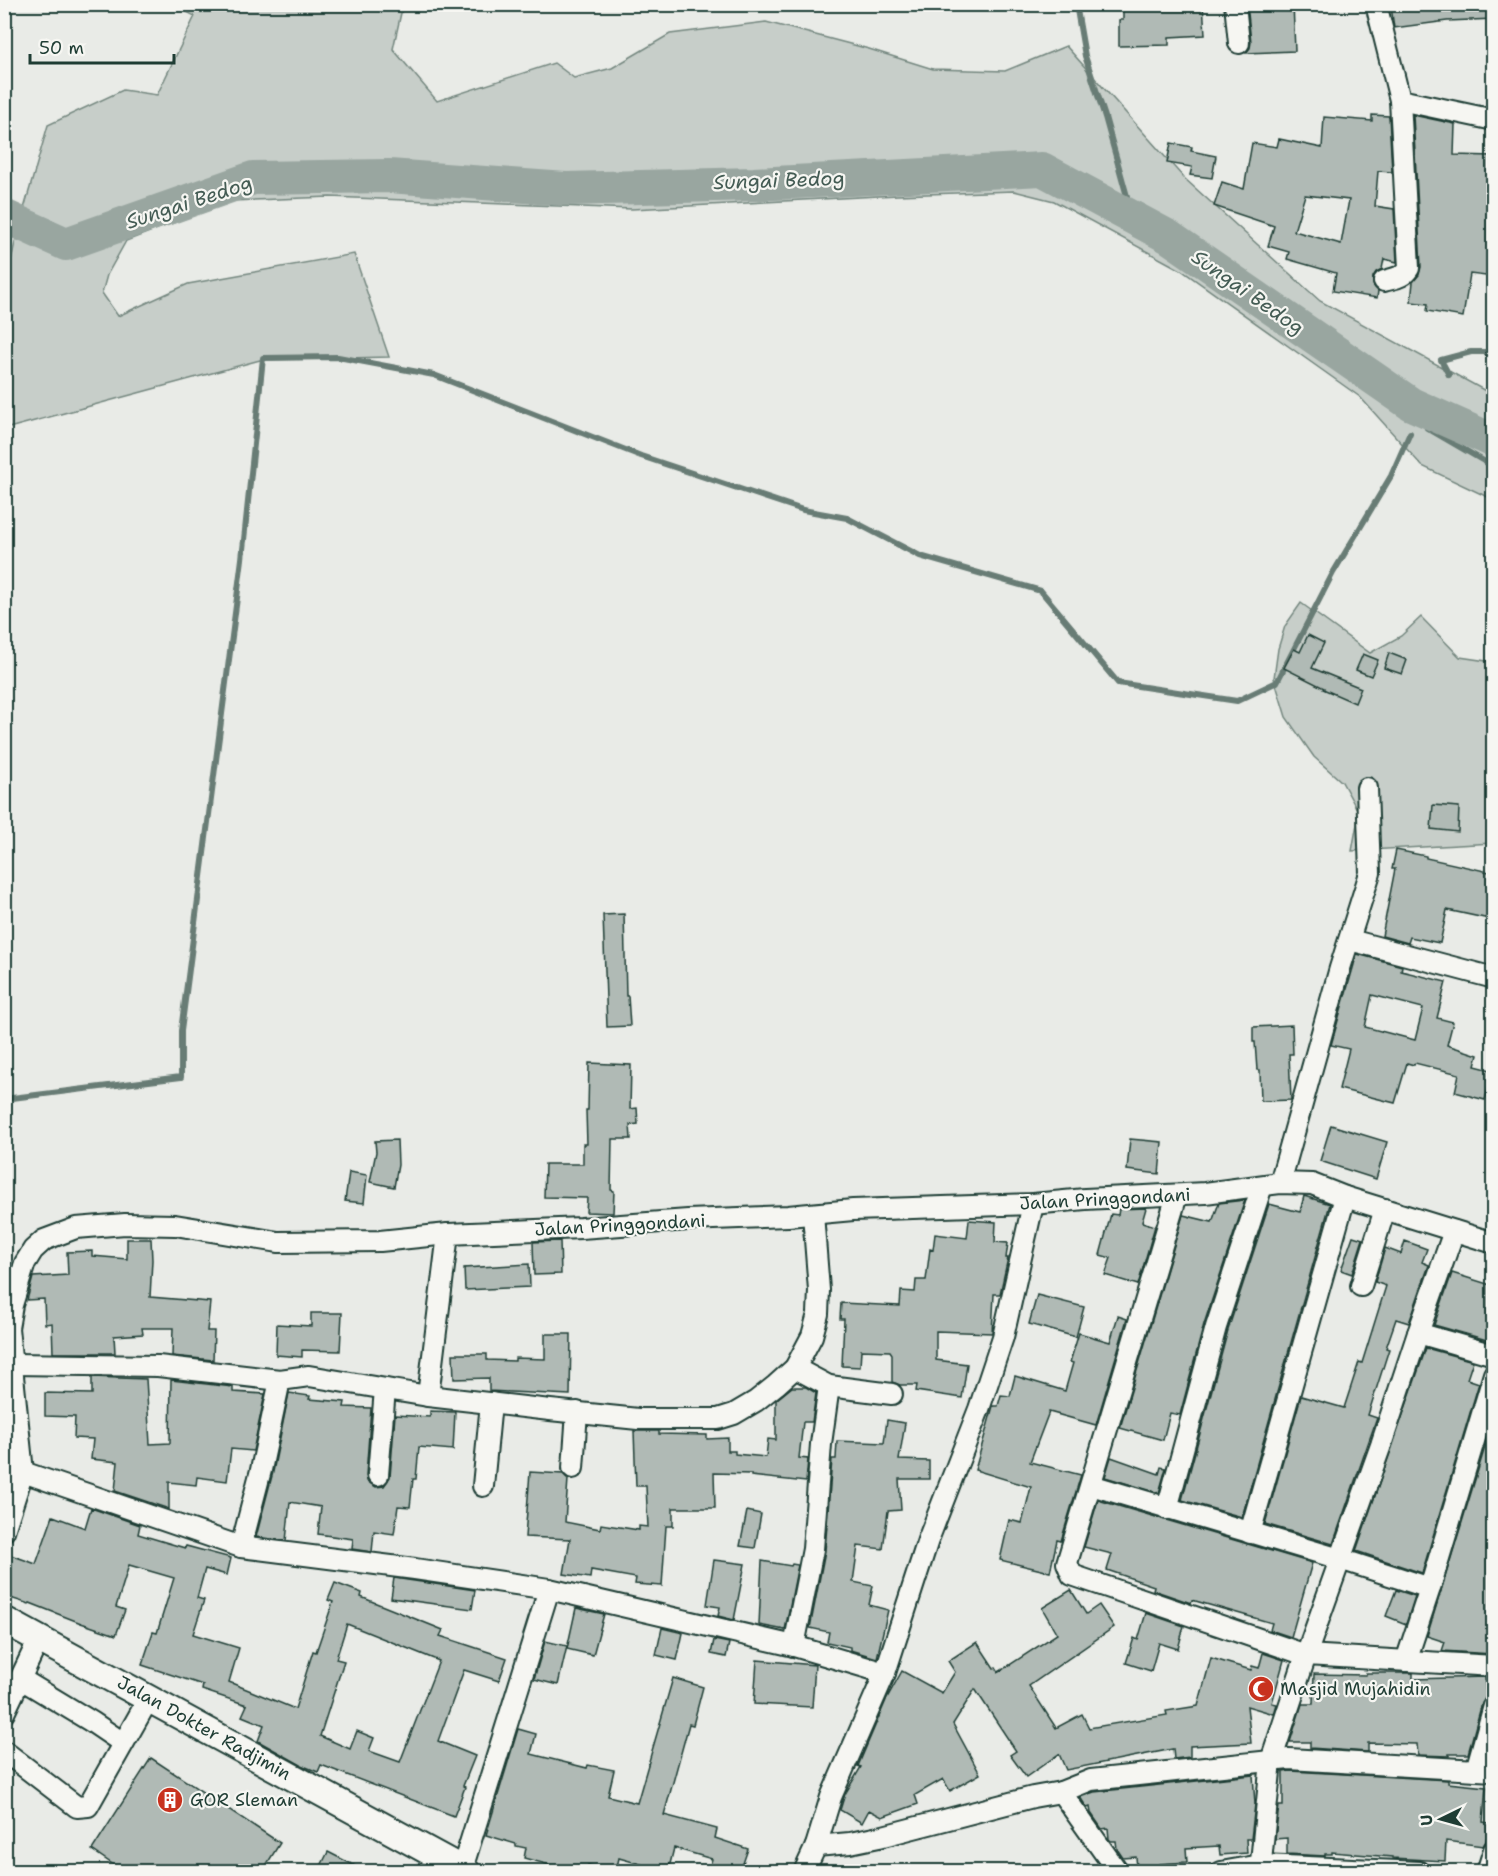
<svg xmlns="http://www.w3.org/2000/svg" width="1498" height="1876" viewBox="0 0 1498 1876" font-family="'Shantell Sans',sans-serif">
	<rect width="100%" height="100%" fill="#e9ebe7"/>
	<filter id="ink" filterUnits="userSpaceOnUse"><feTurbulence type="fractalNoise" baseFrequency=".0167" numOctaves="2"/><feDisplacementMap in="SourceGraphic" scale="12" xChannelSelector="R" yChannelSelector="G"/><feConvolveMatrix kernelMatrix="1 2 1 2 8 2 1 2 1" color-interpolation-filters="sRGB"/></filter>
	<g filter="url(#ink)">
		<g fill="#c7cec9" stroke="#73867e" stroke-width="1.5">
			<path d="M403 4 393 49 437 101 554 63 574 78 612 68 670 34 766 22 869 49 933 69 1005 71 1066 46 1184 178 1320 301 1493 395 1494 500 1422 466 1360 397 1181 270 1054 201 1014 191 898 195 632 209 330 197 231 201 126 241 107 275 102 293 118 316 188 284 354 254 389 357 260 360 5 429V268L11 261 17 233 48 125 123 90 157 95 195 16 173 5Z"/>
			<path d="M1301 603 1370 653 1401 636 1421 617 1460 657 1493 662V843L1352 851 1359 813 1342 782 1314 757 1286 717 1274 678 1278 649 1285 626Z"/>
		</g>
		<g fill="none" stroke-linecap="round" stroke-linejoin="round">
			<g stroke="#687c75" stroke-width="6">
				<path d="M1076 4 1085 56 1105 117 1133 218"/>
				<path d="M1449 375 1441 360 1471 352H1494"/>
				<path d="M1427 428 1494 467"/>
				<path d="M4 1099 181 1077V1031L242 559 263 358 338 357 434 375 641 456 803 510 847 518 920 556 1041 591 1118 683 1237 701 1277 682 1333 573 1391 476 1410 433"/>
			</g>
			<path stroke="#99a6a0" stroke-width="34" d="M4 216 66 244 253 178 389 176 566 189 754 184 1042 169 1169 237 1411 404 1494 441"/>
		</g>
		<g fill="#b0bab5" stroke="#1f3d34" stroke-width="1.5" fill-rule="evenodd">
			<path d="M1123 4H1203L1205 35 1169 37V45L1119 46V20H1123Z"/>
			<path d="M1247 4H1293L1295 51 1246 53 1250 48 1251 42Z"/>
			<path d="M1408 4H1494V19L1447 21 1394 28 1391 6Z"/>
			<path d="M1372 115 1389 116 1392 172 1378 171 1375 206 1394 209 1397 262 1384 259 1382 269 1376 272 1373 277V285L1378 291 1377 298 1333 291 1336 273 1287 259 1289 252 1268 246 1274 226 1214 206 1222 182 1244 189 1252 143 1277 147 1279 139 1322 148 1324 117 1372 121ZM1305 195 1349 200 1341 244 1294 231Z"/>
			<path d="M1413 115 1455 124 1454 155 1494 156V277L1470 274 1463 317 1427 311 1428 304 1411 302 1413 282 1419 275 1421 267Z"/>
			<path d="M1171 143 1192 147 1191 151 1216 156 1212 178 1190 175 1192 167 1167 163Z"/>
			<path d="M1308 635 1324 643 1312 668 1361 688 1355 703 1323 689 1324 688 1284 668 1294 649 1300 652Z"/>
			<path d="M1389 653 1407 660 1402 674 1384 668Z"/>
			<path d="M1363 654 1378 660 1371 676 1356 670Z"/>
			<path d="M1433 805 1459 807 1458 832 1431 829Z"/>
			<path d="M1396 850 1426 856V858L1494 873V920L1447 910 1440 943 1410 937 1408 943 1382 936 1395 869H1392Z"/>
			<path d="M624 914 626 996H628L630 1026 607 1027 603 915Z"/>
			<path d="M1357 954 1402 966 1401 971 1446 982 1437 1018 1453 1022 1447 1045 1478 1055 1475 1066 1491 1070 1488 1081 1490 1082 1485 1100 1455 1092 1459 1074 1415 1063 1414 1065 1407 1063 1395 1103 1339 1089 1349 1049 1331 1045ZM1372 995 1423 1008 1415 1040 1365 1027Z"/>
			<path d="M1292 1025 1293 1054H1289L1291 1100 1261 1101 1260 1070H1257L1255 1042H1253V1027Z"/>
			<path d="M589 1063 631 1065 630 1109 637 1108 638 1124 630 1125 631 1139H612L611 1190 614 1191 613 1213 586 1212 587 1198 544 1197 545 1164H583V1144H587L586 1110H588Z"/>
			<path d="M1331 1125 1387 1142 1376 1179 1320 1161Z"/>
			<path d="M1130 1139 1162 1142 1159 1174 1127 1170Z"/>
			<path d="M397 1140 398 1165 394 1187 370 1182 376 1152 375 1141Z"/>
			<path d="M349 1172 367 1175 364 1203 345 1201Z"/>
			<path d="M1304 1196 1330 1204 1242 1517 1182 1500 1228 1330 1269 1204 1300 1212Z"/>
			<path d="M1245 1200 1204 1324 1180 1415 1170 1413 1163 1440 1120 1428 1183 1215 1212 1222 1219 1203Z"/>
			<path d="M1146 1208 1142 1222 1155 1226 1138 1285 1105 1275 1111 1258 1100 1255 1111 1214 1118 1215 1119 1209Z"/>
			<path d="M969 1220 996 1222 995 1242 1008 1243 1006 1258H1008L1000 1294H994L992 1333 936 1331V1360L967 1364 962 1398 916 1391 917 1385H900L892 1382V1354L890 1351 861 1350 860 1367 842 1366 844 1319H840L841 1303 900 1306 901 1291 915 1292 916 1280H926L930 1249 933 1250 935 1234 967 1238Z"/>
			<path d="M1353 1236 1363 1239 1352 1274 1341 1270Z"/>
			<path d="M127 1239H151L152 1260 150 1297 210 1302 207 1331H214L213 1360 172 1356 173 1328H142L143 1334 114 1336 115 1353H53L52 1323 45 1324 44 1299 27 1300 33 1277 68 1275 67 1252 92 1251V1256L127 1259Z"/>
			<path d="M560 1241 561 1274 534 1275 533 1242Z"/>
			<path d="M1405 1241 1427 1249 1422 1262 1429 1265 1409 1323 1396 1319 1386 1348 1389 1349 1368 1415 1377 1418 1333 1544 1265 1524 1301 1396 1344 1408 1359 1362 1362 1363 1386 1286 1375 1282 1385 1248 1401 1254Z"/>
			<path d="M529 1264 530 1287 465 1290 464 1268Z"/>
			<path d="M1452 1273 1494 1286V1342L1434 1325Z"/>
			<path d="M1037 1295 1084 1307 1076 1337 1029 1324Z"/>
			<path d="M311 1313H342L340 1351 302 1350V1357L276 1355 277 1324 311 1326Z"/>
			<path d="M1118 1316 1127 1319 1096 1425 1049 1412 1030 1462 1081 1475 1061 1541 1057 1540 1050 1572 1000 1560 1009 1520 1022 1523 1031 1487 975 1470 993 1406H998L1001 1395 1010 1396 1015 1376 1065 1391 1073 1363 1070 1362 1079 1333 1110 1342Z"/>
			<path d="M545 1334H571L570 1395 489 1391V1378L454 1379 453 1354H487V1360L515 1361V1358L545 1359Z"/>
			<path d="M1426 1348 1473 1361 1467 1379 1479 1383 1422 1573 1356 1551Z"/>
			<path d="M92 1377 146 1379 150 1444 170 1443 171 1380 233 1387V1392L265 1394 253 1451 231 1449 227 1481 197 1477 196 1485 169 1482V1509L115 1491 118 1462 91 1459 93 1439 74 1438 75 1417 45 1416V1393L92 1394Z"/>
			<path d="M792 1387H806L816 1393 812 1422H803L799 1458 808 1459 806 1482 751 1476V1474L714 1473 715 1508H673V1526H666L662 1586 635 1584 636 1578 591 1570 590 1578 564 1574 570 1539 525 1537 530 1472 563 1474 568 1479 565 1522 600 1529 601 1524 639 1530V1526L648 1527 646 1486H636L634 1431H659V1434L707 1435V1439L728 1438V1451H735V1454L766 1457 768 1439 776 1440V1400Z"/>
			<path d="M289 1393 310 1396 309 1399 345 1402 344 1407 371 1408 366 1475 367 1481 376 1487 384 1486 390 1477 395 1415 430 1417V1411L455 1412 453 1450 419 1447 416 1479H413L410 1507 398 1506 394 1534 374 1531 372 1552 352 1549 353 1539 318 1534 321 1507 290 1502 286 1541 256 1537 273 1472Z"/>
			<path d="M1494 1418V1654L1442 1651 1445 1642 1427 1636Z"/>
			<path d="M887 1420 905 1423 899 1460 929 1461V1479H899L901 1510 888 1511 883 1549 858 1546 853 1582 873 1586 869 1605 888 1610 877 1658 850 1650V1647L827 1642 829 1632 810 1628 825 1551 832 1459H836L837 1441 884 1443Z"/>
			<path d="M1111 1457 1159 1474 1161 1467 1166 1468 1159 1493 1105 1477Z"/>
			<path d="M1098 1500 1312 1563 1291 1637 1270 1630 1272 1623 1192 1600 1191 1603 1153 1590 1154 1586 1107 1570 1112 1554 1084 1547Z"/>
			<path d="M91 1508 140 1525 138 1534 185 1548 186 1546 231 1558 227 1575 205 1569 197 1598 204 1600 193 1634 239 1648 229 1682 295 1709 313 1651 316 1652 333 1602 328 1600 335 1583 362 1593 361 1597 443 1630 440 1636 507 1658 499 1681 464 1670 438 1741 475 1756 463 1786 465 1787 454 1816 321 1765 318 1772 301 1765 258 1741 264 1725 242 1716 247 1705 202 1690 203 1685 142 1665 153 1632 157 1633 174 1578 129 1565 116 1607 125 1610 116 1635 81 1623 30 1603 29 1604 4 1596V1565L8 1554 36 1564 53 1516 85 1528ZM347 1624 439 1661 400 1762 369 1751 374 1738 357 1731 350 1749 320 1736 344 1661 336 1659Z"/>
			<path d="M747 1511 761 1514 755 1548 740 1546Z"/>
			<path d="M714 1560 745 1564 734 1620 718 1616 720 1607 707 1605Z"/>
			<path d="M762 1561 791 1566 792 1564 798 1565 785 1630 759 1625Z"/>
			<path d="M394 1578 475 1590 472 1609 391 1598Z"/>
			<path d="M1071 1590 1086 1614 1099 1605 1114 1627 1029 1686 1056 1728 1082 1714 1089 1728 1167 1715 1166 1711 1198 1706 1211 1658 1251 1670 1252 1666 1259 1668 1263 1653 1284 1660 1272 1703 1277 1704 1274 1714 1247 1706 1251 1743 1190 1746V1757L1174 1759 1173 1749 1066 1770 1059 1754 1026 1777 1010 1755 1016 1751 975 1689 953 1724 980 1774 950 1791 943 1779 915 1795 918 1804 882 1817 869 1810 862 1823 840 1810 845 1794 861 1767 858 1766 887 1698 902 1671 942 1693 955 1672 948 1661 977 1642 994 1668 996 1667 999 1672 1057 1634 1042 1608Z"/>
			<path d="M1396 1590 1415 1596 1406 1624 1386 1616Z"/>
			<path d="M576 1608 604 1614 593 1655 567 1649Z"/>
			<path d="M1146 1613 1184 1626 1178 1649 1159 1643 1151 1671 1126 1663 1134 1638 1138 1640Z"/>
			<path d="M662 1628 683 1633 677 1660 656 1655Z"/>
			<path d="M714 1640 729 1643 726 1657 711 1654Z"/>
			<path d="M545 1641 567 1646 558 1685 534 1679Z"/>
			<path d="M757 1660 815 1665 812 1707 754 1704Z"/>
			<path d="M1366 1673H1413V1679L1485 1677 1486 1697 1482 1703 1468 1754H1449V1756L1418 1755 1417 1744 1368 1743V1752L1310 1748V1742H1290L1302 1704H1313L1314 1674 1366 1675Z"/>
			<path d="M673 1678 703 1687 693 1725 689 1724 664 1815 717 1829 715 1838 748 1849 740 1872H708L712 1859 674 1848 668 1872H650L651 1867 619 1858 616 1871 588 1865 586 1872H556L557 1867 524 1858 526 1848 516 1846V1844L486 1835 518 1729 536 1734 531 1754 587 1768 588 1765 614 1770 608 1796 637 1803Z"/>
			<path d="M151 1758 280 1843 262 1872H124L92 1850Z"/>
			<path d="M1291 1771 1448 1780V1783L1486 1787 1483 1822 1489 1823 1486 1841 1483 1846 1446 1841 1445 1861 1392 1858V1857L1332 1852V1854H1325V1856L1287 1854V1838L1275 1839 1279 1806H1283V1772Z"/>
			<path d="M1253 1775 1255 1804 1251 1839H1246L1247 1853 1220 1855 1219 1846 1186 1848 1187 1862 1159 1864V1867L1137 1868 1136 1857 1123 1858 1117 1849 1116 1841H1111L1109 1839 1108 1828 1102 1829 1091 1813 1090 1807 1087 1808 1080 1797 1094 1792Z"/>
			<path d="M328 1852 367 1872H318Z"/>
		</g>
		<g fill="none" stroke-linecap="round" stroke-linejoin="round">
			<g stroke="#1f3d34" stroke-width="24">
				<g id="minor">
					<path d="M1235 4 1239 43"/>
					<path d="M1376 4 1400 100 1494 120"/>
					<path d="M1384 281C1394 278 1403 278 1409 268L1400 100"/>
					<path d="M1350 940 1494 978"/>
					<path d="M1280 1183 1340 968 1370 873 1367 788"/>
					<path d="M1177 1195 1067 1563 1072 1575 1306 1655 1494 1666"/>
					<path d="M1361 1286 1385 1209"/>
					<path d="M1418 1333 1494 1355"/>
					<path d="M13 1364 158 1366 280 1380"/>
					<path d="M795 1368 829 1386 892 1394"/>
					<path d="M428 1396 448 1234"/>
					<path d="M573 1468 577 1412"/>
					<path d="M23 1472 241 1547 415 1569 549 1589 794 1646 885 1673"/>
					<path d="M378 1475 385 1389"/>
					<path d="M1091 1485 1340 1559 1430 1588"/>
					<path d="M483 1486 491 1403"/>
					<path d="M1167 1509 1216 1327 1262 1186"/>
					<path d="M4 1531 23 1472 8 1328 12 1305 25 1263 33 1250 44 1240 76 1228 125 1224 175 1225 278 1242 380 1241 448 1234 581 1228 688 1220 788 1216 853 1210 1033 1204 1085 1199 1205 1193 1280 1183 1312 1184 1345 1197 1494 1243"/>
					<path d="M1250 1533 1345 1197"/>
					<path d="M241 1547 261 1470 280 1380 309 1376 428 1396 550 1410 638 1419H718L734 1414 756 1401 776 1385 795 1368 812 1336 818 1314 819 1290 813 1214"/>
					<path d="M794 1646 813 1549 821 1444 829 1386"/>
					<path d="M1406 1661 1430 1588 1494 1374"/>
					<path d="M21 1679 92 1722 123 1743"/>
					<path d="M4 1713 39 1639"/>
					<path d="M4 1751 77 1807 88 1806 149 1698"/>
					<path d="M1476 1770 1494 1706"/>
					<path d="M1061 1792 1118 1872"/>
					<path d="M816 1846 850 1843 879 1837 1033 1797 1061 1792 1091 1780 1289 1759 1494 1771"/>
					<path d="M454 1872 462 1869 549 1589"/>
					<path d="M804 1872 816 1846 831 1797 885 1673 928 1540 979 1409 1003 1337 1033 1204"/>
					<path d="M1221 1872 1261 1865 1420 1872"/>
					<path d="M1260 1872 1271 1761 1306 1655 1381 1445 1418 1333 1454 1231"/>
					<path d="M1487 1872 1494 1850"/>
				</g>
			</g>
			<g stroke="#1f3d34" stroke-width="30">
				<path id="major" d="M4 1620 467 1872"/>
			</g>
			<use href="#minor" stroke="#f6f6f2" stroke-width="20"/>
			<use href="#major" stroke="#f6f6f2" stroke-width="26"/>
		</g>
	</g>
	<defs>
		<g id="mosque-disc" transform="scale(1.35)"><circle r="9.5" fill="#c8321e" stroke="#f6f6f2"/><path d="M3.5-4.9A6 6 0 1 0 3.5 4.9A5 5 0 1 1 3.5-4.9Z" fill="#fff"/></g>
		<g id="building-disc" transform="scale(1.35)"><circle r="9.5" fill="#c8321e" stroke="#f6f6f2"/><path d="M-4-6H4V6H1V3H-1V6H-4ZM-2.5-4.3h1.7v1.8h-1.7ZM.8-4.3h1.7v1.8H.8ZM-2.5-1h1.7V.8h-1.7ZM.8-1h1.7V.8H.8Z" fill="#fff"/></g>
	</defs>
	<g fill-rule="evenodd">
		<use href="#mosque-disc" x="1261" y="1689"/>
		<use href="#building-disc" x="170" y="1800"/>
	</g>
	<g text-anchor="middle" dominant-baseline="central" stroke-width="4.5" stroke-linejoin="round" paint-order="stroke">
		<g font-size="18" fill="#1f3d34" stroke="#f6f6f2">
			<text transform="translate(1105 1199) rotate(-3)">Jalan Pringgondani</text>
			<text transform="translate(620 1225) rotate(-3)">Jalan Pringgondani</text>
			<text transform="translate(204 1728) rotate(29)">Jalan Dokter Radjimin</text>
		</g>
		<g font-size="18" fill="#1f3d34" stroke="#f6f6f2" text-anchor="start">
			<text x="1280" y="1689">Masjid Mujahidin</text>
			<text x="190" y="1800">GOR Sleman</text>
		</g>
		<g font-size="20" font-style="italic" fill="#445c54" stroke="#f6f6f2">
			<text transform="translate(779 180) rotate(-2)">Sungai Bedog</text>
			<text transform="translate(189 202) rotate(-18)">Sungai Bedog</text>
			<text transform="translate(1248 292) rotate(35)">Sungai Bedog</text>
		</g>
	</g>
	<rect width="1498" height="1876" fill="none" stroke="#f6f6f2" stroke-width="24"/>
	<rect x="12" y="12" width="1474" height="1852" fill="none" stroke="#1f3d34" stroke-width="2" filter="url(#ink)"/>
	<g transform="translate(1441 1819) rotate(265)" stroke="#f6f6f2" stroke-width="4.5" paint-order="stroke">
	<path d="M0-4.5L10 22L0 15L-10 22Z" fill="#1f3d34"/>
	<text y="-9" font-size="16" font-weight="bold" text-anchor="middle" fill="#1f3d34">U</text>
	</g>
	<path d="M30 54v9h144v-9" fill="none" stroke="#1f3d34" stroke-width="3"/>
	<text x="39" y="54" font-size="18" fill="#1f3d34" stroke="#f6f6f2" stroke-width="4.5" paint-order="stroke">50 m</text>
</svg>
